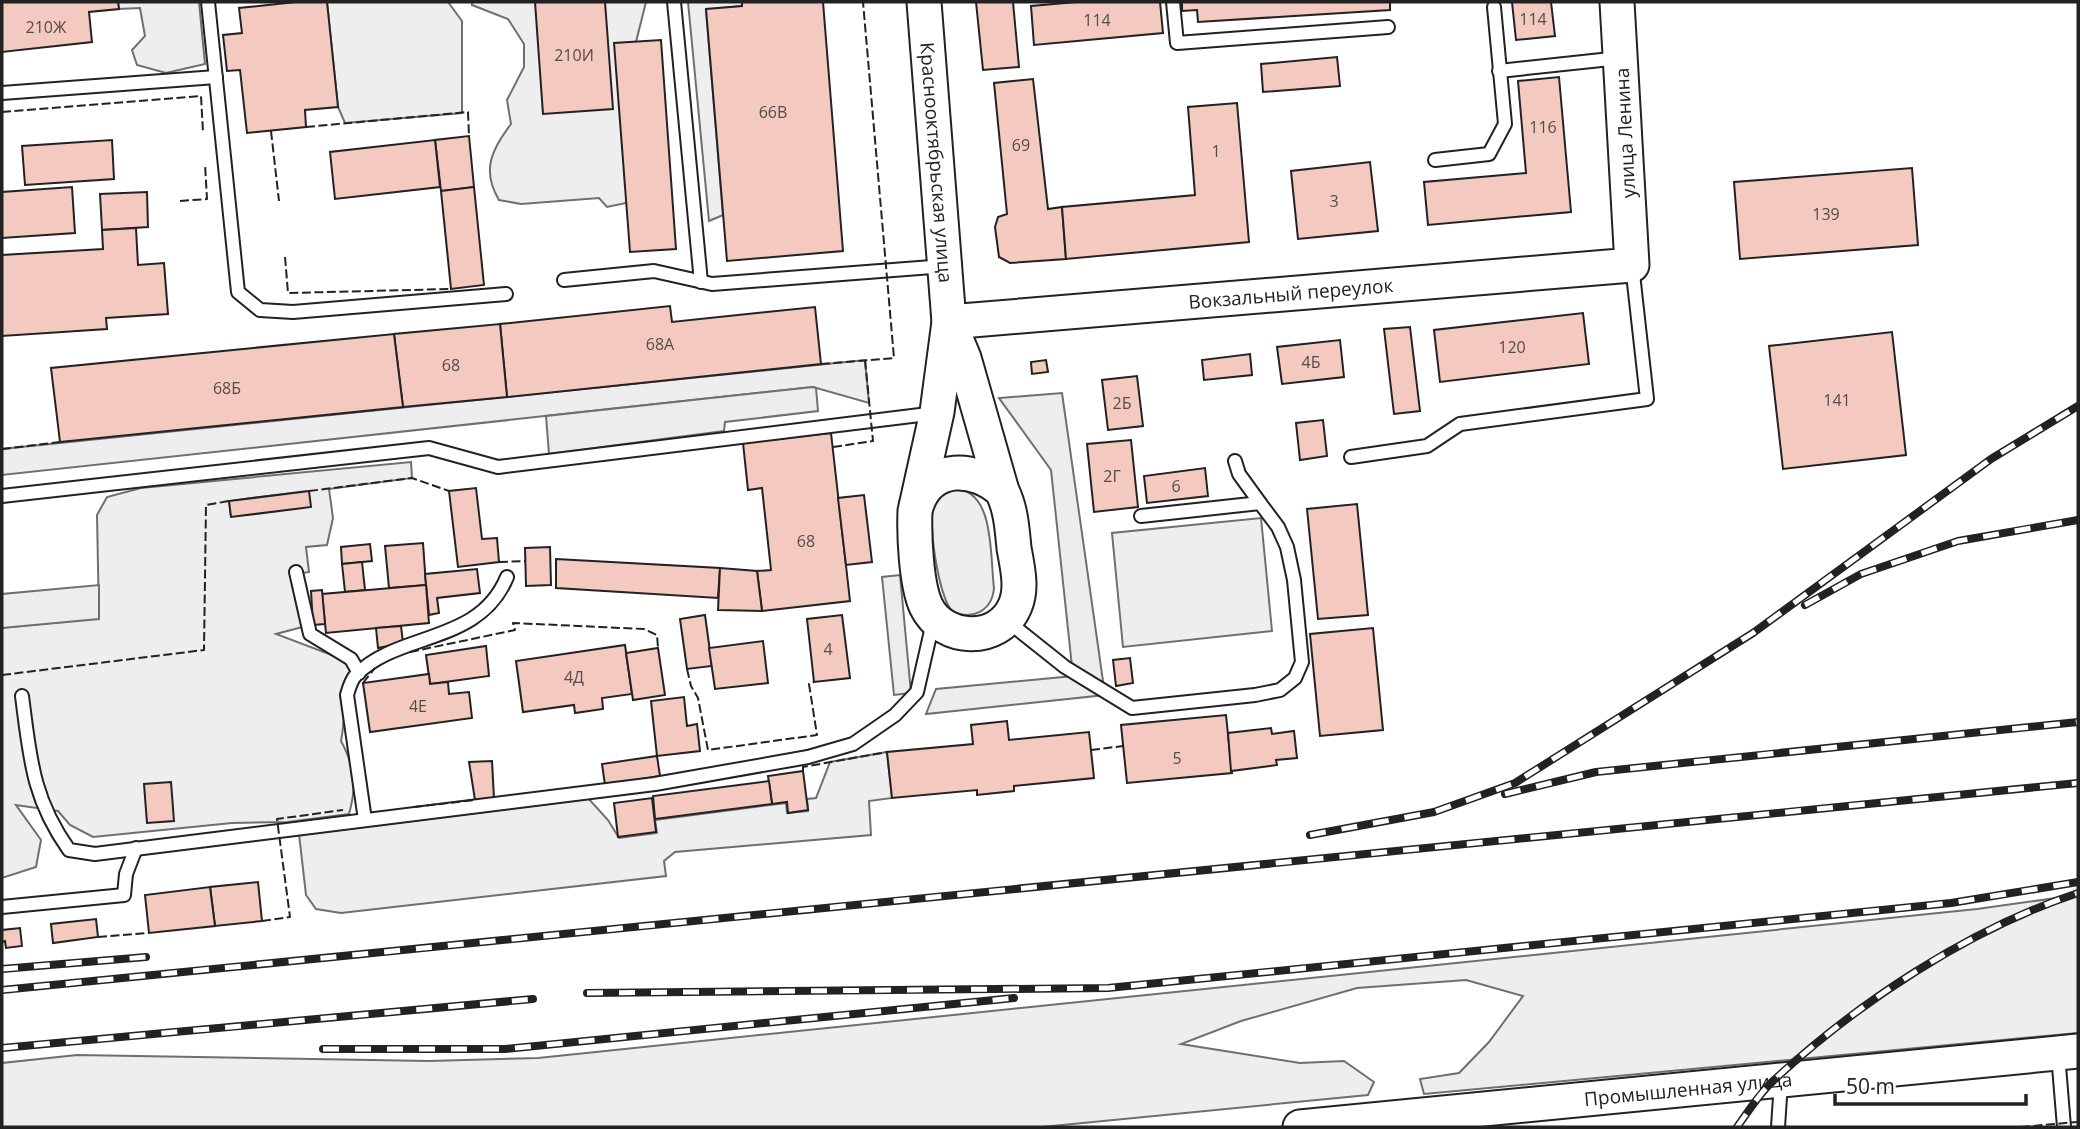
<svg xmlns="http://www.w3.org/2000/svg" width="2080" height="1129" viewBox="0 0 2080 1129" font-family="'Open Sans',sans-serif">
	<rect width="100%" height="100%" fill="#fff"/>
	<g fill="#eee" stroke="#6f6f6f" stroke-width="2" fill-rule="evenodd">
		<path d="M118 2H199L205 64 166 73 137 65 132 50 145 36 140 8 119 9Z"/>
		<path d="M327 2H448L462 21V113L345 123 338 107Z"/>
		<path d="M472 2H646L636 42 626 203 607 207 599 198 521 204 499 200C481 170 492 149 511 124L507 100 524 67V44L508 19 472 5Z"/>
		<path d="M688 2H742V6L706 10 723 215 709 221Z"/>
		<path d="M865 360 869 403 813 387 2 475V449Z"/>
		<path d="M411 462 412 478 329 489 333 518 327 545 306 547 309 572 303 573 310 625 276 634 345 660 351 669C343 693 346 716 341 741 355 767 357 786 349 814L288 822 232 823 93 837 70 825 58 811 16 805 41 840 36 867 2 878V628L99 618 97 515 107 497 141 488ZM308 491H309L231 516 229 501Z"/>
		<path d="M956 489C995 491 990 558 994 588 992 611 972 621 952 611 939 598 927 522 934 505 939 495 947 492 956 489Z"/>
		<path d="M1261 518 1272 631 1123 647 1112 533Z"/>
		<path d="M887 752 892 798 869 801 871 835 675 852 664 861 666 876 341 913 316 909 306 895 299 834 588 798 608 820 619 838 657 833 655 820 786 803 787 813 808 811 807 799 816 798 830 762Z"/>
		<path d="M2078 895V1033L1424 1094 1420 1079 1459 1073 1489 1042 1523 996 1466 980 1357 988 1241 1021 1181 1044 1300 1063 1344 1061 1374 1082 1368 1095 1042 1127H2V1063L77 1055 429 1061 538 1058 1977 909Z"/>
	</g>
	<g fill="#ededed" stroke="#6f6f6f" stroke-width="2">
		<path d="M813 387 816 388 818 411 725 422 724 431 549 454 546 416Z"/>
		<path d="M1062 393 1105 695 926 714 936 689 1073 676 1051 470 999 398Z"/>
		<path d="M900 575 911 693 894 695 882 577Z"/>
		<path d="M99 585V619L2 628V594Z"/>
	</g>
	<g fill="#f3c9c0" stroke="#222" stroke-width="2">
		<path d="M2 2H118L119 9 89 12 92 42 2 52Z"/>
		<path d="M296 2H327L338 107 305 110 306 127 247 133 240 70 227 71 223 35 242 33 239 8Z"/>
		<path d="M535 2H605L613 109 543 114Z"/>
		<path d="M742 2H823L843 251 727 261 706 9 742 6Z"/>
		<path d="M976 2H1013L1019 67 983 70Z"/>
		<path d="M1077 2H1160L1163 33 1034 45 1031 6Z"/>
		<path d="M1182 2H1390V10L1198 22 1197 10 1182 11Z"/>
		<path d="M1512 2H1551L1555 36 1516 40Z"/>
		<path d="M661 40 676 249 630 252 614 43Z"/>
		<path d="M1337 57 1340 86 1263 92 1261 64Z"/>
		<path d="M1559 77 1571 212 1428 225 1424 182 1526 173 1518 81Z"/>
		<path d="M1033 79 1048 209 1062 207 1066 259 1010 263 999 257 995 227 998 217 1007 214 994 83Z"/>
		<path d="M1237 103 1249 242 1066 259 1062 207 1195 195 1188 107Z"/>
		<path d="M469 136 474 187 441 191 435 140Z"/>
		<path d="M112 140 114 179 25 185 22 146Z"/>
		<path d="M435 140 440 187 335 199 330 152Z"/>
		<path d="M1370 162 1378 231 1298 239 1291 171Z"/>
		<path d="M1912 168 1918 245 1740 259 1734 182Z"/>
		<path d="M72 187 75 233 2 238V192Z"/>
		<path d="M474 187 484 285 451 289 441 191Z"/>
		<path d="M147 192 148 227 102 230 100 194Z"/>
		<path d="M136 228 138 265 164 263 168 314 106 318 107 329 2 336V255L103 249 102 230Z"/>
		<path d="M670 306 672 322 815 307 821 364 507 397 500 324Z"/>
		<path d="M1583 313 1589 364 1440 382 1434 330Z"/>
		<path d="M500 324 507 397 403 407 394 334Z"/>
		<path d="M1410 327 1420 411 1394 414 1384 329Z"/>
		<path d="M1892 332 1906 455 1783 469 1769 346Z"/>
		<path d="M394 334 403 407 60 442 51 368Z"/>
		<path d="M1340 340 1344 377 1282 384 1277 347Z"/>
		<path d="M1250 354 1252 375 1204 380 1202 360Z"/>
		<path d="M1046 360 1048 372 1032 374 1031 362Z"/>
		<path d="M1137 376 1143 426 1108 430 1102 380Z"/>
		<path d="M1323 420 1327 456 1300 460 1296 423Z"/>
		<path d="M831 433 850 601 762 611 757 571 771 570 762 488 748 490 743 443Z"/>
		<path d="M1131 440 1138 507 1094 512 1087 444Z"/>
		<path d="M1205 468 1208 496 1147 503 1144 476Z"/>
		<path d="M476 488 482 539 497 538 499 562 458 567 449 491Z"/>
		<path d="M309 491 311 507 231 517 229 501Z"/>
		<path d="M864 495 872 562 846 565 838 498Z"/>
		<path d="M1357 504 1368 615 1318 619 1307 509Z"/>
		<path d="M423 543 426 585 389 588 385 546Z"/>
		<path d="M370 544 372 561 342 564 341 547Z"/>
		<path d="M550 547 551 585 526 586 525 548Z"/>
		<path d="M556 559 720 568 718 598 556 588Z"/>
		<path d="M362 562 365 590 345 592 342 564Z"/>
		<path d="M720 568 757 571 762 611 718 610Z"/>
		<path d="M477 569 480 593 437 598 439 613 429 615 425 574Z"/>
		<path d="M426 585 429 623 326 633 322 594Z"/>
		<path d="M322 590 325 624 313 625 311 591Z"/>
		<path d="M705 615 712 666 687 669 680 619Z"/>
		<path d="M842 615 850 678 814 682 807 619Z"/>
		<path d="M401 626 403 643 378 648 376 628Z"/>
		<path d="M1373 628 1383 730 1320 736 1310 634Z"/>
		<path d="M763 641 768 683 715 689 709 648Z"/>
		<path d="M625 645 632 694 602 698 603 709 575 713 574 705 523 712 516 661Z"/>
		<path d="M486 646 489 676 430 684 426 655Z"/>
		<path d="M658 648 665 695 633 700 626 653Z"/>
		<path d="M1130 658 1133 683 1116 686 1113 660Z"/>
		<path d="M429 674 430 684 448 682 449 694 469 692 472 718 370 732 363 683Z"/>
		<path d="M684 697 687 726 697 724 700 751 657 756 651 701Z"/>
		<path d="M1226 715 1232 773 1127 783 1121 725Z"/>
		<path d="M1007 721 1009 740 1089 732 1094 778 1014 786V791L977 795V790L892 798 887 752 973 744 971 725Z"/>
		<path d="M1271 728 1272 734 1294 731 1297 758 1276 760 1277 765 1231 771 1228 733Z"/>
		<path d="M657 756 660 776 605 785 602 764Z"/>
		<path d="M492 761 494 798 475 800 469 762Z"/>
		<path d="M803 771 808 810 788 813 787 802 772 804 768 776Z"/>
		<path d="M769 781 772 804 655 819 653 796Z"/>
		<path d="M171 782 174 821 147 823 144 784Z"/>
		<path d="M652 798 656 832 618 837 614 803Z"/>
		<path d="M258 882 262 921 215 926 210 887Z"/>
		<path d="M210 887 215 926 149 933 145 895Z"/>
		<path d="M96 919 98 937 53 943 51 924Z"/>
		<path d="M20 928 22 946 6 948 5 941 2 942V930Z"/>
	</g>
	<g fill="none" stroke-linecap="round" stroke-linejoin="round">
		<g stroke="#222" stroke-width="16">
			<g id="lane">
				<path d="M208 2 238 292 260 310 293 312 506 294"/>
				<path d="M674 2 701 282"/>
				<path d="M1173 2 1177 43 1388 27"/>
				<path d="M1499 71 1620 58"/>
				<path d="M2 93 216 77"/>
				<path d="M1435 160 1489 154 1505 124 1494 7"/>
				<path d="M564 280 654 271 712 284 945 266"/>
				<path d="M1351 457 1427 446 1460 424 1647 399 1632 265"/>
				<path d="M1235 461 1239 474 1260 503"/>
				<path d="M2 496 429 448 498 467 936 413"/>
				<path d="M296 572 310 634 351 659 359 673"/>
				<path d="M1006 620 1065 667 1132 708 1255 695 1280 690 1295 678 1302 662 1294 580 1287 547 1278 527 1260 503 1141 516"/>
				<path d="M22 696C30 757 32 798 69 850L95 854 655 784 808 757 853 744 895 715 917 692 933 622"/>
				<path d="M365 820 347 695C349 688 351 680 356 675 399 631 479 645 507 577"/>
				<path d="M2 907 124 895 126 874 136 848"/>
				<path d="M2058 1054 2064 1127"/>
				<path d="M1778 1127 1781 1082"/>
			</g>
		</g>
		<g stroke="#222" stroke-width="37">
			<g id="secondary">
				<path id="s1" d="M924 2 949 322 937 412 915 511C914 535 916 584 926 606 943 642 999 644 1015 606 1023 588 1017 566 1014 548 1012 528 1011 509 1002 491L964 358 949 322"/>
				<path id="s2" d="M949 322 1632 265 1617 2"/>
				<path d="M917 504C931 464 975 466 1002 491"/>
				<path id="s3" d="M1300 1127 2078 1051"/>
			</g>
		</g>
		<use href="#lane" stroke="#fff" stroke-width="12"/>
		<use href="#secondary" stroke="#fff" stroke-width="33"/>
		<g stroke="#222" stroke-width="8">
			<g id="rail">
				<path d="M1805 605 1861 574 1958 541 2078 520"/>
				<path d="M1505 794 1596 772 2078 722"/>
				<path d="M1310 835 1434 812 1515 783 1753 633 1991 459 2078 406"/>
				<path d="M2 969 146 957"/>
				<path d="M2 990 2078 783"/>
				<path d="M587 993 1108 988 1951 903 2078 882"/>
				<path d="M2 1048 533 999"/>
				<path d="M323 1049H505L1014 998"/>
				<path d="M1737 1127C1748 1112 1759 1094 1773 1081 1857 1003 1969 929 2078 893"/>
			</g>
		</g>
		<use href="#rail" stroke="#fff" stroke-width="5" stroke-dasharray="16" stroke-linecap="butt"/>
		<g stroke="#222" stroke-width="2" stroke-dasharray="9 3.5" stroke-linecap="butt">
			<path d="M2 112 201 96 203 132"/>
			<path d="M306 127 468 112 469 136"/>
			<path d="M271 131 279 201"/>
			<path d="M180 201 207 199 205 164"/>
			<path d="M285 257 288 293 451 289"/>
			<path d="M821 364 894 358 863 2"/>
			<path d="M833 447 873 441 865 360"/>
			<path d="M2 449 60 442"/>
			<path d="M309 491 412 478 449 491"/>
			<path d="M499 562 525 561"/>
			<path d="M410 652 515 630 513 623 644 629 657 635 658 648"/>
			<path d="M687 669 691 686 698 698 708 750 817 735 809 684 814 682"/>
			<path d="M2 675 204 650 206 505 229 501"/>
			<path d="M363 683 375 668"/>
			<path d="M1091 750 1123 746"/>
			<path d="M803 771V767L887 752"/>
			<path d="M414 807 475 800"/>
			<path d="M262 921 290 917 277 819 343 810"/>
			<path d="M98 937 149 933"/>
			<path d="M2021 1127 2077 1122"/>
		</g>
	</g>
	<g text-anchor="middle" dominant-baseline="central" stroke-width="5" stroke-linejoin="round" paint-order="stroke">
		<g font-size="16" fill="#564c4a">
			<text x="1533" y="19">114</text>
			<text x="1097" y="20">114</text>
			<text x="46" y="27">210Ж</text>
			<text x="574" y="55">210И</text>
			<text x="773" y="112">66В</text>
			<text x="1543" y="127">116</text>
			<text x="1021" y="145">69</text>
			<text x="1216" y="151">1</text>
			<text x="1334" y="201">3</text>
			<text x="1826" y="214">139</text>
			<text x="660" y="344">68А</text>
			<text x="1512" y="347">120</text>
			<text x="1311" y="362">4Б</text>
			<text x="451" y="365">68</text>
			<text x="227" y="388">68Б</text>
			<text x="1837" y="400">141</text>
			<text x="1122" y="403">2Б</text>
			<text x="1112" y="476">2Г</text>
			<text x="1176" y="486">6</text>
			<text x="806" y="541">68</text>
			<text x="828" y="649">4</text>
			<text x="574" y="677">4Д</text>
			<text x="418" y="706">4Е</text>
			<text x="1177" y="758">5</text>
		</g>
		<g font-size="19" fill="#222" stroke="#fff">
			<text transform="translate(1625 133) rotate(-93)">улица Ленина</text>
			<text stroke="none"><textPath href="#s1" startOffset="161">Краснооктябрьская улица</textPath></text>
			<text stroke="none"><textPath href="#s2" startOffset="343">Вокзальный переулок</textPath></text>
			<text stroke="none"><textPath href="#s3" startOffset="390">Промышленная улица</textPath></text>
		</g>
	</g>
	<rect width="2080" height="1129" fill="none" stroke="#222222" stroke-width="7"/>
	<path d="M1835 1094v10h191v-10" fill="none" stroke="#222222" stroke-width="3.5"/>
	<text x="1846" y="1094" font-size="21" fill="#222222" stroke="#ffffff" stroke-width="5" paint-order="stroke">50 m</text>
</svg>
